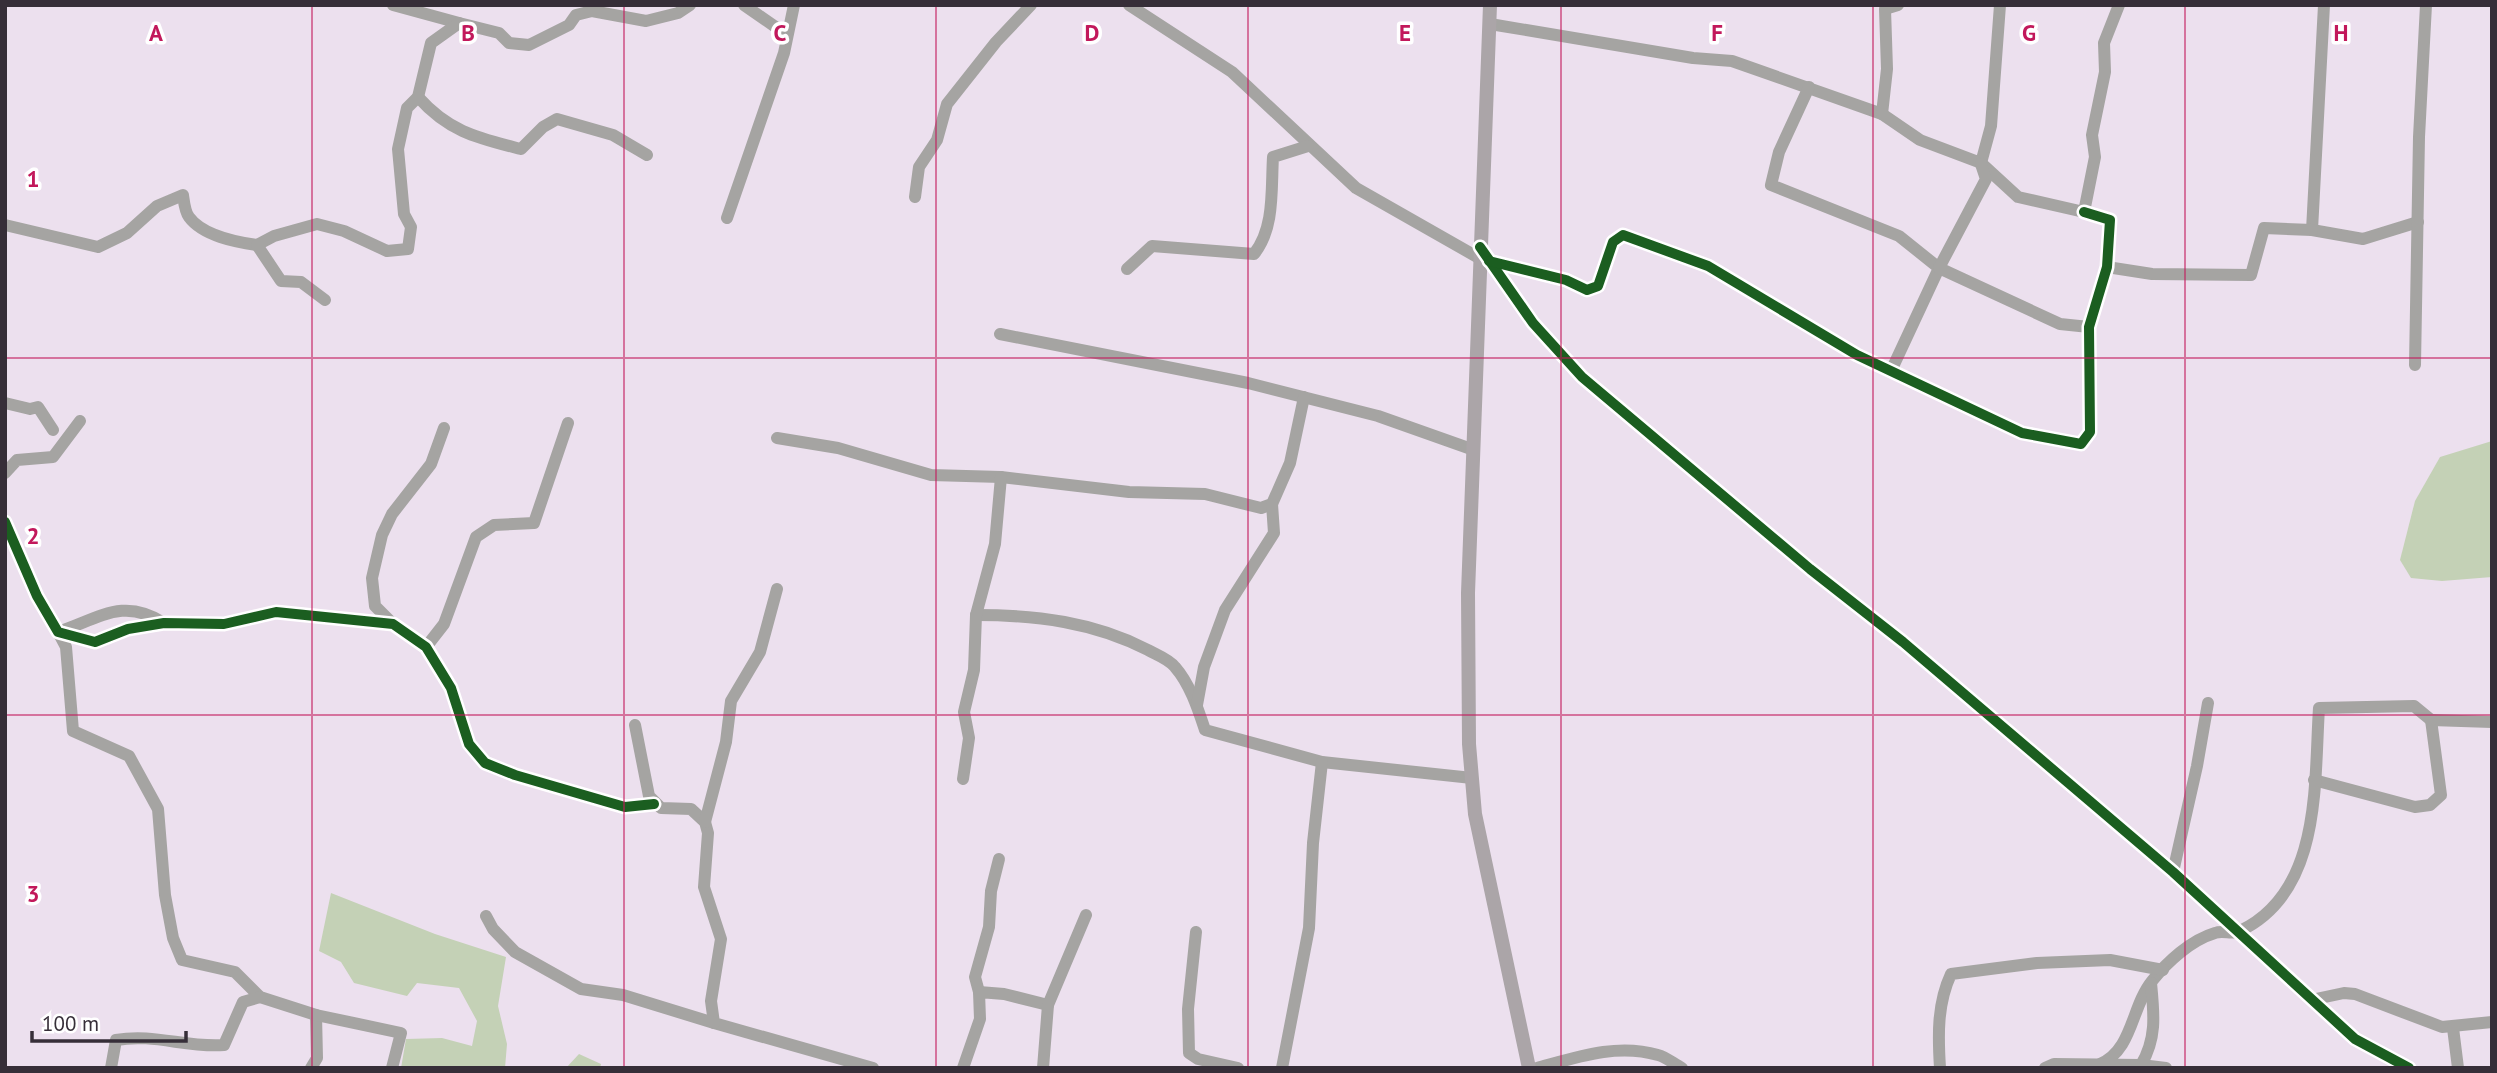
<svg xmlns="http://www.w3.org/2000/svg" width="2497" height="1073" viewBox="0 0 2497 1073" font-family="'PT Sans',sans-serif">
	<rect width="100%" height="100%" fill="#ece0ee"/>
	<g fill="#c4d1b6">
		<path d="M2492 441V577L2442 581 2411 578 2400 560 2415 501 2440 457Z"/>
		<path d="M331 893 435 934 506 957 498 1006 507 1044 505 1068H401L406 1039 442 1038 472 1046 477 1021 459 988 417 983 407 996 354 983 341 962 319 951Z"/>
		<path d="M579 1054 601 1064 600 1068H566Z"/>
	</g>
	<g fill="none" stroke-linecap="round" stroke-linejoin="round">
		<g stroke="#a5a4a2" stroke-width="12">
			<path d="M393 5 459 23"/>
			<path d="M744 5 787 35"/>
			<path d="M1129 5 1232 72 1356 188 1479 258"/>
			<path d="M2324 5 2312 230 2363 239 2418 222"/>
			<path d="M1490 24 1693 58 1732 61 1882 114 1887 69 1885 9 1898 5"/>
			<path d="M1809 87 1779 152 1771 185 1899 236 1939 268 1891 371"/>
			<path d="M418 97C449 132 478 138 521 149L543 127 557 119 613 135 647 155"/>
			<path d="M1882 114 1920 140 1981 163 1991 126 2000 5"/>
			<path d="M1981 163 2018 197 2084 212 2095 157 2092 135 2105 72 2104 43 2119 5"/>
			<path d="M1981 164 1986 179 1939 268 2060 324 2089 327"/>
			<path d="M915 197 919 167 937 140 947 104 996 42 1031 5"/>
			<path d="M727 218 784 53 794 5"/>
			<path d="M5 225 98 247 127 233 157 206 183 195C184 202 185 212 189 217 203 236 236 242 257 245"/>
			<path d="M1480 247 1533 323 1582 377 1810 569 1903 642 2173 872 2355 1039 2409 1068"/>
			<path d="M1489 261 1566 280 1587 290 1598 286 1613 242 1623 235 1708 266 1857 355 2022 433 2081 444 2090 432 2089 327 2107 267 2110 220 2084 212"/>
			<path d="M2107 267 2152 274 2251 275 2264 228 2312 230"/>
			<path d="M1127 269 1152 246 1254 254C1275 228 1271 189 1273 157L1308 146"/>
			<path d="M325 300 301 282 281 281 257 245 274 236 317 224 344 231 387 251 408 249 411 227 404 214 398 149 407 108 418 97 431 43 459 23 499 33 509 43 529 45 569 25 576 15 592 11 646 21 678 13 690 5"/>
			<path d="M1000 334 1248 383 1378 416 1474 450"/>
			<path d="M2415 365 2419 137 2426 5"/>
			<path d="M5 403 30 409 38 407 53 430"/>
			<path d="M777 438 838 448 931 475 1001 477 1129 492 1205 494 1261 508 1272 504 1290 463 1304 397"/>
			<path d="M5 473 17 460 53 457 80 421"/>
			<path d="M5 522 37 596 58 632 95 642 128 629 164 623 224 624 276 612 393 624 426 647 451 688 469 744 485 763 515 775 625 807 654 804"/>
			<path d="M976 615C1036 615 1094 622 1148 650 1157 655 1169 659 1175 667 1190 684 1198 709 1205 730L1322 762 1472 778"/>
			<path d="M164 623C123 597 100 618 58 632L66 647 73 731 129 756 158 809 165 895 173 938 182 960 235 972 260 997 316 1015 317 1058 311 1068"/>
			<path d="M393 624 375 606 372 578 382 535 392 514 431 464 444 428"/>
			<path d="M426 647 444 624 476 537 494 525 534 523 568 423"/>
			<path d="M1197 705 1204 667 1225 610 1274 533 1272 504"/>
			<path d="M635 725 649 796 661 808 691 809 705 822 708 833 704 887 721 939 711 1001 714 1023 873 1068"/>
			<path d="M963 779 969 738 964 712 974 670 976 615 995 544 1001 477"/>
			<path d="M2314 780 2415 807 2430 805 2441 795 2431 720 2492 722"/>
			<path d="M705 822 726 742 731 701 760 652 777 589"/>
			<path d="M2173 872 2197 766 2208 703"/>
			<path d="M486 916 493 929 515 952 581 989 623 995 714 1023"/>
			<path d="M1196 932 1188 1009 1189 1053 1198 1059 1238 1068"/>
			<path d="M979 992 975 977 989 927 991 891 999 859"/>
			<path d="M2311 1000 2344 993 2355 994 2442 1027 2492 1022"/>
			<path d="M316 1015 401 1033 392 1068"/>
			<path d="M2453 1028 2458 1068"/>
			<path d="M2100 1064C2133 1050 2131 1007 2152 981 2167 962 2191 940 2215 933 2223 930 2233 935 2240 931 2322 892 2314 784 2319 708L2414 706 2431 720"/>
			<path d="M111 1068 116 1040C154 1033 186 1048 224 1045L243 1002 260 997"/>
			<path d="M963 1068 980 1019 979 992 1004 994 1048 1005"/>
			<path d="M1043 1068 1048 1005 1086 915"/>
			<path d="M1282 1068 1309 928 1313 843 1322 762"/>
			<path d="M1537 1068C1577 1057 1617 1043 1658 1055 1666 1057 1674 1064 1682 1068"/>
			<path d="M1940 1068C1938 1036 1937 1004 1951 974L2037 963 2110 960 2163 970"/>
			<path d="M2045 1068 2054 1064 2141 1065C2157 1038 2154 1014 2151 983"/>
			<path d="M2142 1068 2141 1065 2166 1068"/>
		</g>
		<path stroke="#aba5a8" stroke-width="14" d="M1490 5 1468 593 1469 744 1475 814 1529 1068"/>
		<g stroke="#fff" stroke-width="15">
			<g id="cycleway">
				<path d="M1480 247 1533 323 1582 377 1810 569 1903 642 2173 872 2355 1039 2409 1068"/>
				<path d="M1489 261 1566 280 1587 290 1598 286 1613 242 1623 235 1708 266 1857 355 2022 433 2081 444 2090 432 2089 327 2107 267 2110 220 2084 212"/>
				<path d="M5 522 37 596 58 632 95 642 128 629 164 623 224 624 276 612 393 624 426 647 451 688 469 744 485 763 515 775 625 807 654 804"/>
			</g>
		</g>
		<use href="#cycleway" stroke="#1b5e20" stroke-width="10"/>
	</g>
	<path fill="none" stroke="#c2185b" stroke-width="2" stroke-opacity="0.55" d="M312 5V1068M624 5V1068M936 5V1068M1248 5V1068M1561 5V1068M1873 5V1068M2185 5V1068M5 358H2492M5 715H2492"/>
	<g font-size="23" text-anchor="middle" font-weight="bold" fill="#c2185b" stroke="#fff" stroke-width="7" stroke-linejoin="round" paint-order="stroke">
		<text x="156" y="41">A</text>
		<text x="468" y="41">B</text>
		<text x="780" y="41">C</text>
		<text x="1092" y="41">D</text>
		<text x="1405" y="41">E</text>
		<text x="1717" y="41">F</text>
		<text x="2029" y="41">G</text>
		<text x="2341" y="41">H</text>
		<text x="33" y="187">1</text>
		<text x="33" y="544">2</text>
		<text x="33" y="902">3</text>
	</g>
	<rect width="2497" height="1073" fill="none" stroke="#362e38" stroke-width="14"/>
	<path d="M32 1031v10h154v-10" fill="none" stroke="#362e38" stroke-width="3.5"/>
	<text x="42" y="1031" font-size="21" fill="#362e38" stroke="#ffffff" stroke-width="5" paint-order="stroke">100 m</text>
</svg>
